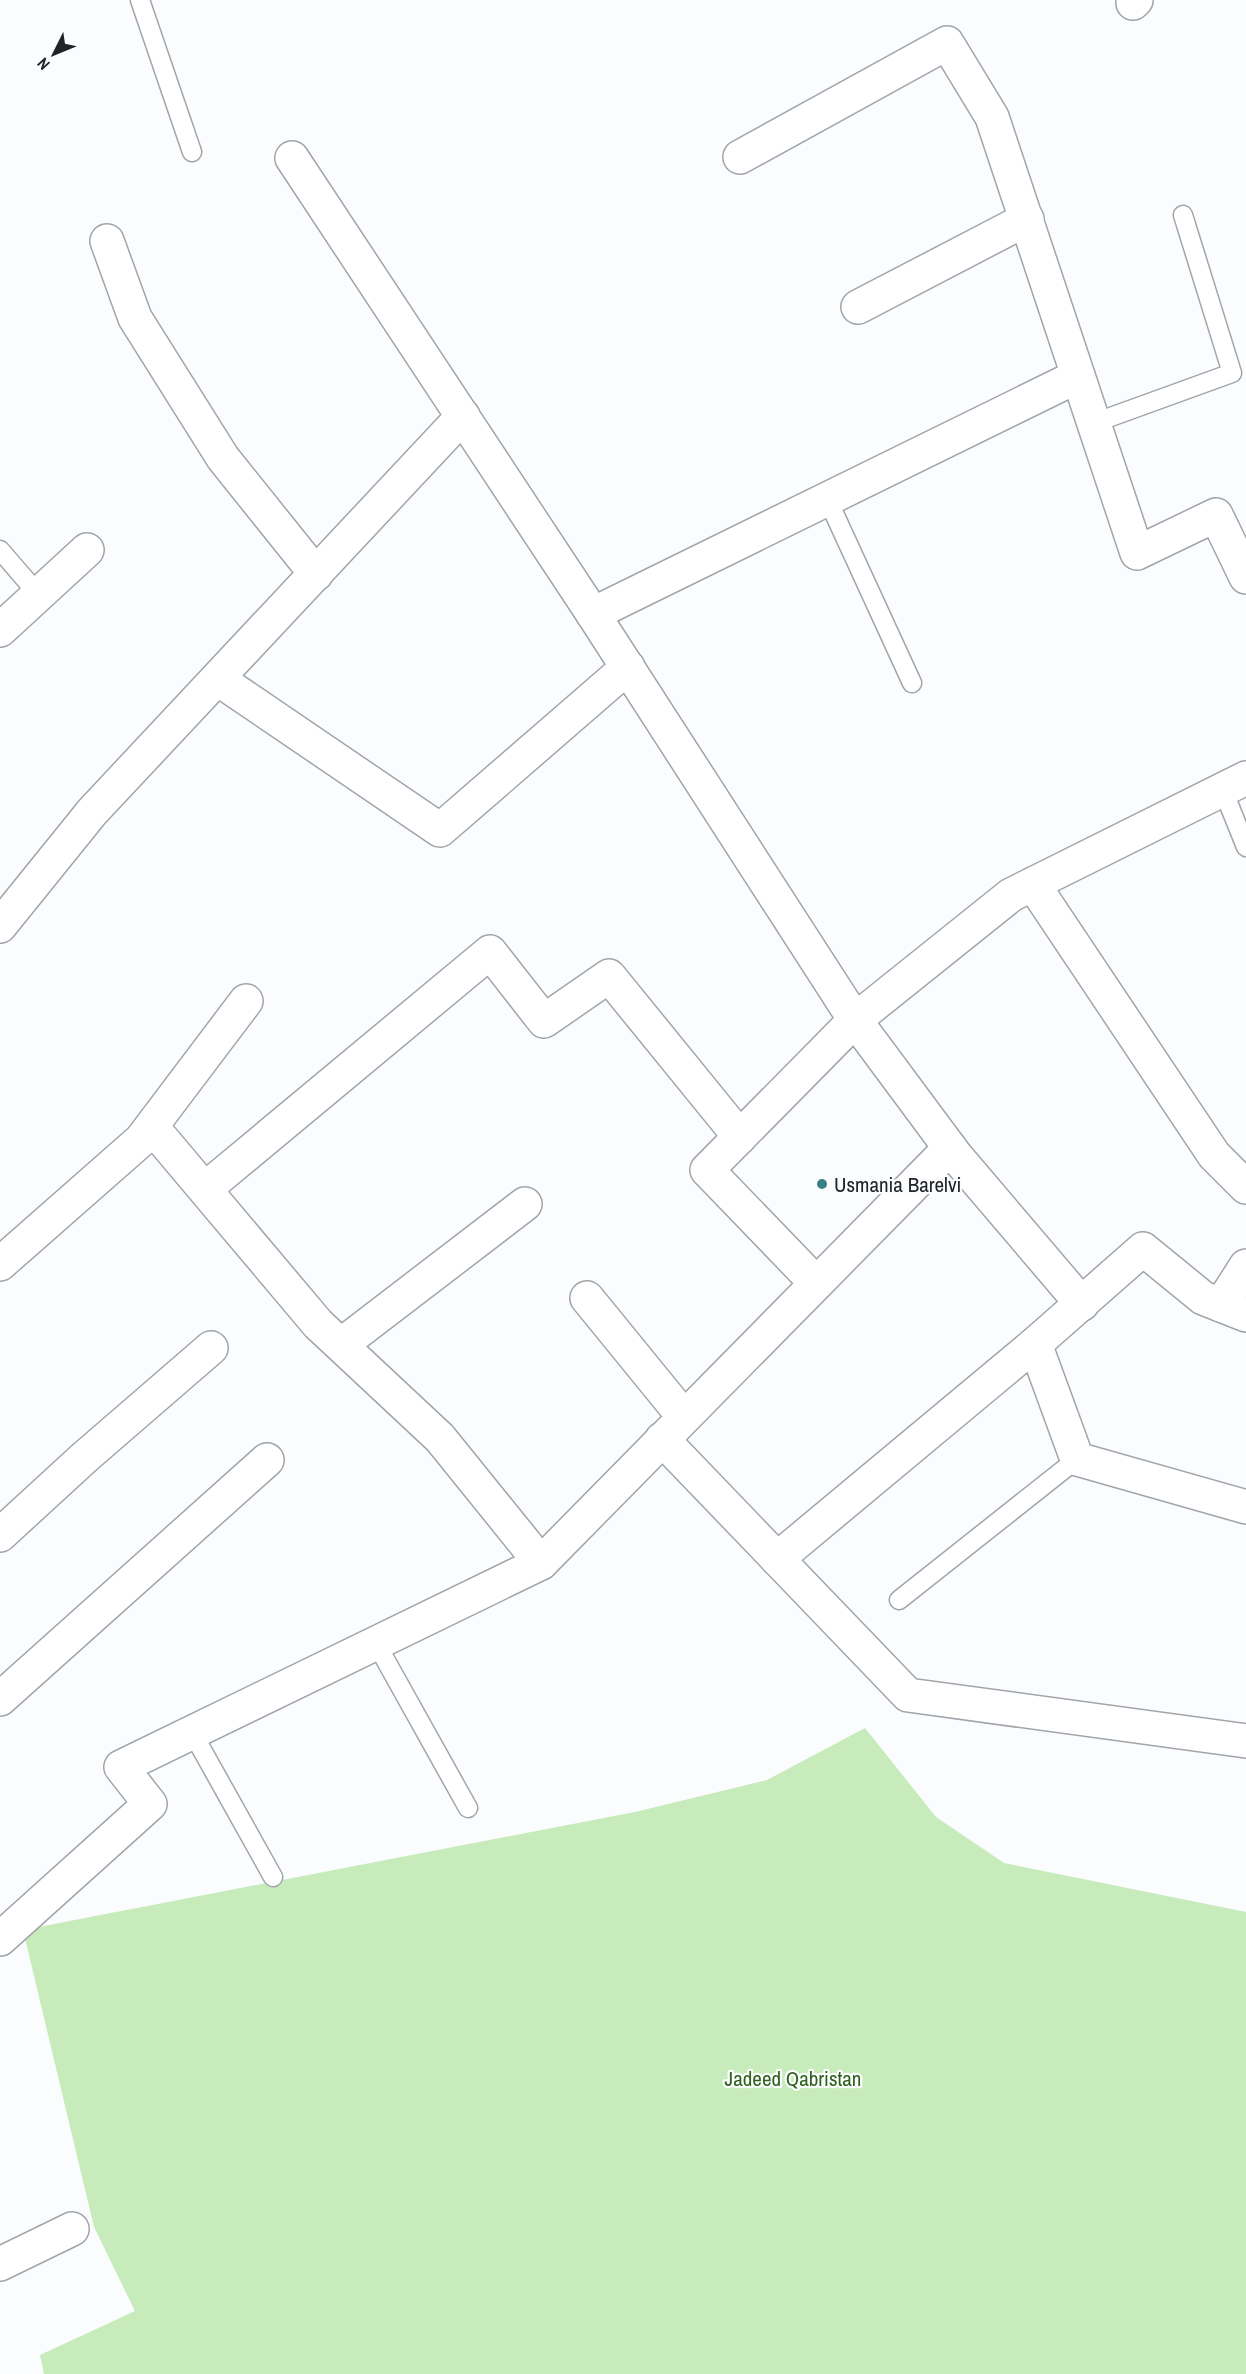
<svg xmlns="http://www.w3.org/2000/svg" width="1246" height="2374" viewBox="0 0 1246 2374" font-family="'Archivo Narrow',sans-serif">
	<rect width="100%" height="100%" fill="#fafcfe"/>
	<path fill="#c7ebba" d="M865 1728 936 1817 1004 1863 1246 1912V2374H44L40 2355 135 2311 94 2227 23 1930 635 1812 767 1780Z"/>
	<g fill="none" stroke-linecap="round" stroke-linejoin="round">
		<g stroke="#a1a5aa" stroke-width="21">
			<g id="lane">
				<path d="M140 0 192 152"/>
				<path d="M1094 423 1232 373 1183 215"/>
				<path d="M827 498 912 683"/>
				<path d="M0 550 38 594"/>
				<path d="M1223 790 1246 847"/>
				<path d="M899 1600 1077 1459"/>
				<path d="M376 1643 468 1808"/>
				<path d="M192 1732 273 1877"/>
			</g>
		</g>
		<g stroke="#a1a5aa" stroke-width="36">
			<g id="street">
				<path d="M1133 3 1136 0"/>
				<path d="M740 157 947 43 992 117 1137 553 1216 515 1246 577"/>
				<path d="M292 158 593 614 855 1020 956 1156 1082 1304"/>
				<path d="M107 241 135 318 223 458 316 574"/>
				<path d="M858 307 1027 219"/>
				<path d="M593 614 1078 376"/>
				<path d="M0 630 87 550"/>
				<path d="M218 679 440 830 628 667"/>
				<path d="M1033 884 1214 1155 1246 1187"/>
				<path d="M0 926 92 812 463 416"/>
				<path d="M152 1127 318 1324 440 1438 541 1563"/>
				<path d="M205 1189 490 952 544 1021 609 976 740 1137"/>
				<path d="M0 1264 141 1140 246 1001"/>
				<path d="M816 1283 707 1170 855 1020 1011 895 1246 778"/>
				<path d="M587 1298 684 1417"/>
				<path d="M1221 1305 1246 1266"/>
				<path d="M1035 1344 1077 1459 1246 1507"/>
				<path d="M341 1345 525 1204"/>
				<path d="M662 1439 908 1695 1246 1741"/>
				<path d="M0 1535 85 1457 211 1348"/>
				<path d="M777 1559 1035 1344 1143 1249 1203 1298 1246 1315"/>
				<path d="M0 1699 267 1460"/>
				<path d="M0 1939 150 1804 121 1767 541 1563 950 1148"/>
				<path d="M0 2264 72 2229"/>
			</g>
		</g>
		<use href="#lane" stroke="#fff" stroke-width="18"/>
		<use href="#street" stroke="#fff" stroke-width="33"/>
	</g>
	<circle fill="#398186" stroke="#fafcfe" stroke-width="2" cx="822" cy="1184" r="6"/>
	<g text-anchor="middle" dominant-baseline="central" stroke-width="4.5" stroke-linejoin="round" paint-order="stroke">
		<g font-size="21" fill="#222325" stroke="#fafcfe" text-anchor="start">
			<text x="834" y="1184">Usmania Barelvi</text>
		</g>
		<g font-size="21" fill="#31601c" stroke="#fafcfe">
			<text x="793" y="2078">Jadeed Qabristan</text>
		</g>
	</g>
	<g transform="translate(54 54) rotate(227)" stroke="#fafcfe" stroke-width="4.5" paint-order="stroke">
	<path d="M0-4.5L10 22L0 15L-10 22Z" fill="#222325"/>
	<text y="-9" font-size="16" font-weight="bold" text-anchor="middle" fill="#222325">N</text>
	</g>
</svg>
